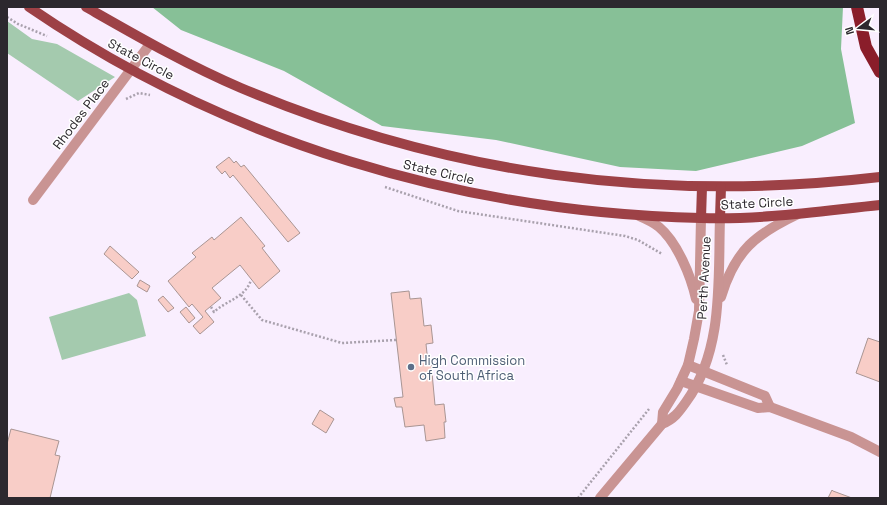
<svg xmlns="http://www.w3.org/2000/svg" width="887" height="505" viewBox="0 0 887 505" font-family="'Space Grotesk',sans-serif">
	<rect width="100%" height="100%" fill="#f9eefe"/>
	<g fill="#a4caae">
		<path d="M7 21 32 39 57 44 115 77 78 101 7 53Z"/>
		<path d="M129 293 137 300 146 336 62 360 49 317Z"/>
	</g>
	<path fill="#87c097" d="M152 7H843L841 49 855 123 802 146 696 171 620 167 496 140 382 126 284 71 181 30Z"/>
	<g fill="#f8cdc7" stroke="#a99593">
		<path d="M229 157 234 163 236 161 241 167 244 165 300 233 288 242 233 175 230 178 225 171 222 174 216 167Z"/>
		<path d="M241 217 265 246 262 248 280 271 259 289 240 265 212 288 221 298 205 311 214 322 200 334 193 326 203 317 192 304 189 307 168 281 196 257 192 253 212 237 214 240Z"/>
		<path d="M110 246 139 272 132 279 104 254Z"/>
		<path d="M140 280 150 286 147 292 137 286Z"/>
		<path d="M409 291 410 299 421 298 424 326 431 325 433 343 426 344 428 363 431 362 435 405 444 404 446 422H444L445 438 426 441 424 425 405 427 402 407H396L394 398 403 397 391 293Z"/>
		<path d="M163 296 174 308 168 312 158 300Z"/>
		<path d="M186 307 195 318 189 323 180 312Z"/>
		<path d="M868 338 880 342V382L856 373Z"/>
		<path d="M320 410 334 419 326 433 312 424Z"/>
		<path d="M11 429 59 441 55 455 60 456 50 498H7V444Z"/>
		<path d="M832 490 833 491 852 498H828Z"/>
	</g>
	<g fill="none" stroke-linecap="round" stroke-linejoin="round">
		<g stroke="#a9a1ad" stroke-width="2.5" stroke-dasharray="2 2" stroke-linecap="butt">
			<path d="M7 17 18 24 47 36"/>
			<path d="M126 99 139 93 150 95"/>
			<path d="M385 187 458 211 625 236 638 240 662 254"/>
			<path d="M241 295 262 320 342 343 396 340"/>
			<path d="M211 307 214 312C227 300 245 298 251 280"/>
			<path d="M723 355 727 365"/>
			<path d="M578 498 649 409"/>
		</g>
		<g stroke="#c99493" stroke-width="10">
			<path d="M33 200 150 44"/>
			<path d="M639 216C646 219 653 222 659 227 677 242 691 276 696 299"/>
			<path d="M721 297C735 250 756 234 798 214"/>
			<path d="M688 365 765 396 770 407"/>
			<path d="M681 381 758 408 770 407 851 437 880 452"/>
			<path d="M662 424 663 412 677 389 688 365 694 339 699 311 701 218"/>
			<path d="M600 498 662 424C674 419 679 412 686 402 724 350 718 279 720 218"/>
		</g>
		<g stroke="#9d4146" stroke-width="10">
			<path d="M29 7C226 142 463 213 701 218 761 220 821 211 880 205"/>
			<path d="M86 7C137 36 187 65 241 88 448 175 657 203 880 177"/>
			<path d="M701 218 702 187"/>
			<path d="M720 218 721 187"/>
		</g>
		<path stroke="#8a1d2a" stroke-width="12" d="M857 7 866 47 880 72"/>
	</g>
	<circle fill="#5c6f8a" stroke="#fff" stroke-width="1.5" cx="411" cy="367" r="4"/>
	<g text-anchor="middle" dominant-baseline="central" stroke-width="3" stroke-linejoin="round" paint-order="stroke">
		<g font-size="13" fill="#2c282e" stroke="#fff">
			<text transform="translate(141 59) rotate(28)">State Circle</text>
			<text transform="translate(81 114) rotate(-53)">Rhodes Place</text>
			<text transform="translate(439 172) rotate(13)">State Circle</text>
			<text transform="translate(757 203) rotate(-3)">State Circle</text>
			<text transform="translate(704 278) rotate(-87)">Perth Avenue</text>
		</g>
		<g font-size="13" fill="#4e5e75" stroke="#fff" text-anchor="start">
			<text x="419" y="360">High Commission<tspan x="419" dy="15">of South Africa</tspan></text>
		</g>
	</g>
	<rect width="887" height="505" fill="none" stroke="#2c282e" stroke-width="16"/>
	<g transform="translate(859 28) rotate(254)" stroke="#ffffff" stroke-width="3" paint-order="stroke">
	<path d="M0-3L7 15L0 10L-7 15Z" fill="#2c282e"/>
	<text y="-6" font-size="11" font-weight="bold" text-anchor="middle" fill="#2c282e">N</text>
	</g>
</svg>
